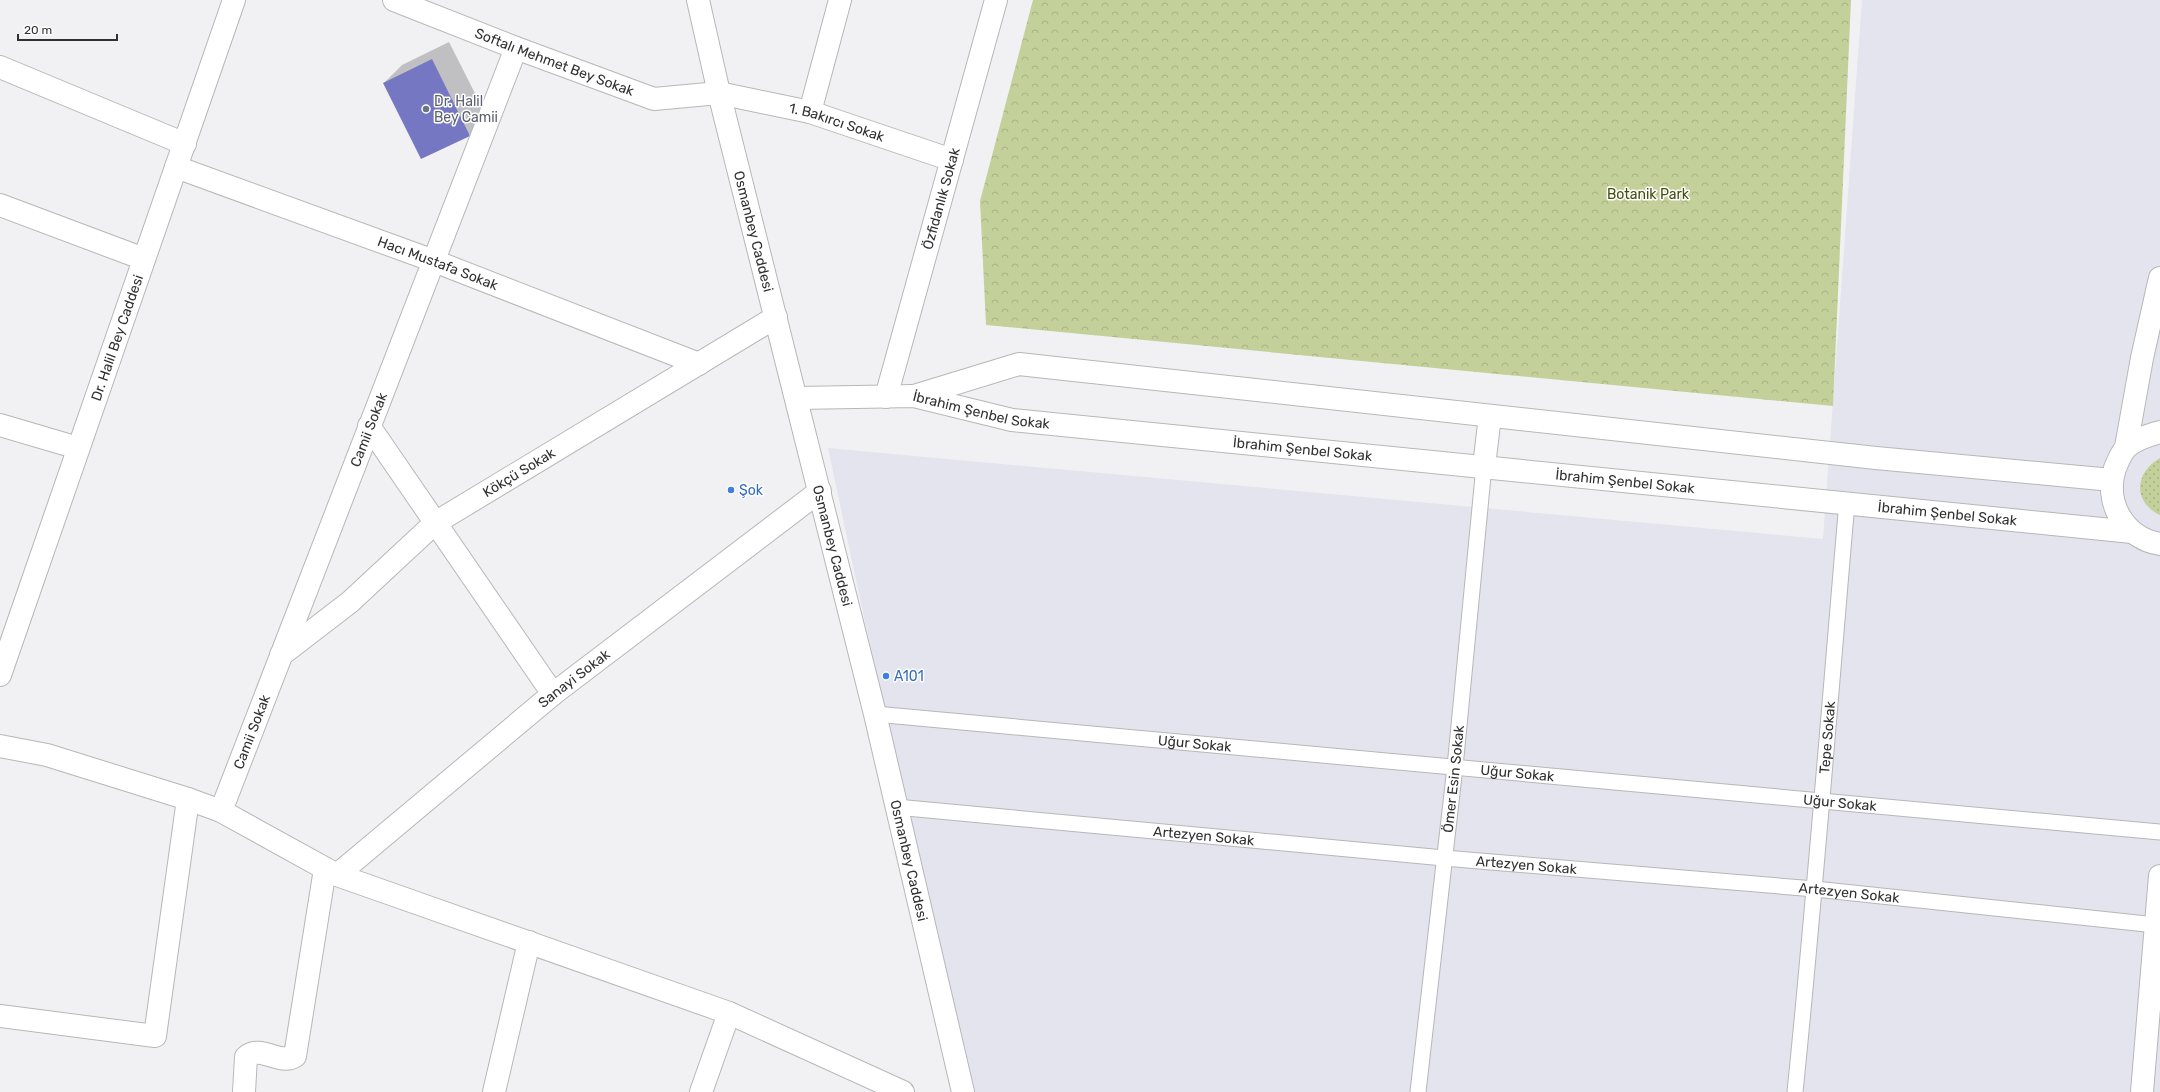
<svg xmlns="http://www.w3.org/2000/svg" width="2160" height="1092" viewBox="0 0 2160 1092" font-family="Rubik,sans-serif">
	<defs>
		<pattern id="grass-dots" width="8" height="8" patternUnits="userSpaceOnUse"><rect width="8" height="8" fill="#c3d09a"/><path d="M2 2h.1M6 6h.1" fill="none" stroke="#a8b385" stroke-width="1.8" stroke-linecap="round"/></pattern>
		<pattern id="park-crowns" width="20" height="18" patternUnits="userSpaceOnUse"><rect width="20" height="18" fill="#c3d09a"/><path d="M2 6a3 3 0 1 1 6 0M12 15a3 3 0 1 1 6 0" fill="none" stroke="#a8b385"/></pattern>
	</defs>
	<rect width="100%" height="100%" fill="#f1f1f3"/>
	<path fill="#e3e4ed" d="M1862 0H2160V1092H965L828 448 1823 539Z"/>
	<path fill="url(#grass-dots)" d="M2160 458V515C2132 502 2135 472 2160 458Z"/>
	<path fill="url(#park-crowns)" d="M1033 0H1851L1833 406 986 325 980 201Z"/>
	<path fill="#0003" d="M449 42 487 117 469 135 384 83 402 65Z"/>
	<path fill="#7677c2" d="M432 59 470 136 421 159 383 83Z"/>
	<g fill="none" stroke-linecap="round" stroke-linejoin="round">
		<g stroke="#b7b7b9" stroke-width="17">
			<g id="lane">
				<path id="s1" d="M875 714 2160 832"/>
				<path id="s2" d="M896 807 1444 858 1815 889 2156 925"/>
				<path id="s3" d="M1418 1092 1455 767 1484 466"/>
				<path id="s4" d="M1795 1092C1815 896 1830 699 1847 502"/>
			</g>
		</g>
		<g stroke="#b7b7b9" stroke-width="24">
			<g id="street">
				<path id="s5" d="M394 0 516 48 654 99 719 93 810 112 952 160"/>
				<path d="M0 67 185 144"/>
				<path d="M810 112 840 0"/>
				<path id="s6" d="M176 167 434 261 699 364"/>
				<path d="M0 205 144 259"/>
				<path id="s7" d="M886 397 996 0"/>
				<path d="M0 425 78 448"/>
				<path d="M369 426 553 694"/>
				<path id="s8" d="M281 655 350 602 435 523 776 317"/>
				<path id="s9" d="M0 675 234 0"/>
				<path d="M0 746 47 755 188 799 221 811 337 875 729 1013 903 1092"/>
				<path id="s10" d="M221 811 516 48"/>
				<path id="s11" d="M337 875 553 694 820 491"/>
				<path d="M0 1016 155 1036 188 799"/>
				<path d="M244 1092 246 1057C261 1044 280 1066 295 1056L325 869"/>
				<path d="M494 1092 529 942"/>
				<path d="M701 1092 729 1013"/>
			</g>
		</g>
		<g stroke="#b7b7b9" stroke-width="24">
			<g id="secondary">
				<path id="s12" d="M698 0 719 93 875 714 963 1092"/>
				<path d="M914 396 1019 364 1876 458 2112 480"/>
				<path id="s13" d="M797 398 914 396 1012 420 2132 532"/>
				<path d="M2160 432C2149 435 2135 439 2127 447 2121 452 2118 462 2115 468 2104 503 2124 538 2160 544"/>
				<path d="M2126 447 2142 358 2160 278"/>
				<path d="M1484 466 1490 416"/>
				<path d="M2142 1092 2160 876"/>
			</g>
		</g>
		<use href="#lane" stroke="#fff" stroke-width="15"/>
		<use href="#street" stroke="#fff" stroke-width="22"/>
		<use href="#secondary" stroke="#fff" stroke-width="22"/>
	</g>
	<circle fill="#6b7280" stroke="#fff" stroke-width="1.5" cx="426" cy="109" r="4"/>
	<g fill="#3f7fe0" stroke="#fff" stroke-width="1.5">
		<circle cx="731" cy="490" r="4"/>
		<circle cx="886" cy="676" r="4"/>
	</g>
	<g text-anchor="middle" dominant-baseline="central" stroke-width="3" stroke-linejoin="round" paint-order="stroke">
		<g font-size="14" fill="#313131" stroke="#fff">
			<text stroke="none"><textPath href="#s5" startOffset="172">Softalı Mehmet Bey Sokak</textPath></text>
			<text stroke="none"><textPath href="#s5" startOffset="465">1. Bakırcı Sokak</textPath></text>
			<text stroke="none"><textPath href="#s7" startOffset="206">Özfidanlık Sokak</textPath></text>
			<text stroke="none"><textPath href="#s12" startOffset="238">Osmanbey Caddesi</textPath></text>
			<text stroke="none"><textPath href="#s6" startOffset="279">Hacı Mustafa Sokak</textPath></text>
			<text stroke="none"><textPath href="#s9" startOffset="357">Dr. Halil Bey Caddesi</textPath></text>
			<text stroke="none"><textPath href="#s13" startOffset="186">İbrahim Şenbel Sokak</textPath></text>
			<text stroke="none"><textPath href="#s10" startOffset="409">Camii Sokak</textPath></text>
			<text stroke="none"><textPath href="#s13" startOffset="510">İbrahim Şenbel Sokak</textPath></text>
			<text stroke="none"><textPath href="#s8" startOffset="301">Kökçü Sokak</textPath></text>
			<text stroke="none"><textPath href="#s13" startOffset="834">İbrahim Şenbel Sokak</textPath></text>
			<text stroke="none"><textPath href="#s13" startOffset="1158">İbrahim Şenbel Sokak</textPath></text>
			<text stroke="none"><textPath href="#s12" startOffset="562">Osmanbey Caddesi</textPath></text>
			<text stroke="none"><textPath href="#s11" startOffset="308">Sanayi Sokak</textPath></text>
			<text stroke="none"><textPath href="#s10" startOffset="85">Camii Sokak</textPath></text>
			<text stroke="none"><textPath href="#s4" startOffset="356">Tepe Sokak</textPath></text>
			<text stroke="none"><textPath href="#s1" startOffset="321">Uğur Sokak</textPath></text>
			<text stroke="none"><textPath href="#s1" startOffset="645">Uğur Sokak</textPath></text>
			<text stroke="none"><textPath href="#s3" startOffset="315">Ömer Esin Sokak</textPath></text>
			<text stroke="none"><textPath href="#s1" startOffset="969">Uğur Sokak</textPath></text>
			<text stroke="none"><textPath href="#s2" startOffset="309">Artezyen Sokak</textPath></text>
			<text stroke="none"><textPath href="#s12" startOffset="886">Osmanbey Caddesi</textPath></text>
			<text stroke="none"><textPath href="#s2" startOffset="633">Artezyen Sokak</textPath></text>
			<text stroke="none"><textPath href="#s2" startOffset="957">Artezyen Sokak</textPath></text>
		</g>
		<g font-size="14" fill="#5b616d" stroke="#fff" text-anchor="start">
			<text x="434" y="101">Dr. Halil<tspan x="434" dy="16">Bey Camii</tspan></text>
		</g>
		<g font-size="14" fill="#434e0d" stroke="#fff">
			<text x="1648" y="194">Botanik Park</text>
		</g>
		<g font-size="14" fill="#366cbe" stroke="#fff" text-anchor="start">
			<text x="739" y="490">Şok</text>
			<text x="894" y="676">A101</text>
		</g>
	</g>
	<path d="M18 34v6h99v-6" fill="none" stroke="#313131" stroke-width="2"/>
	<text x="24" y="34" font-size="12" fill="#313131" stroke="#ffffff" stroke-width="3" paint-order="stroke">20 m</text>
</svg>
